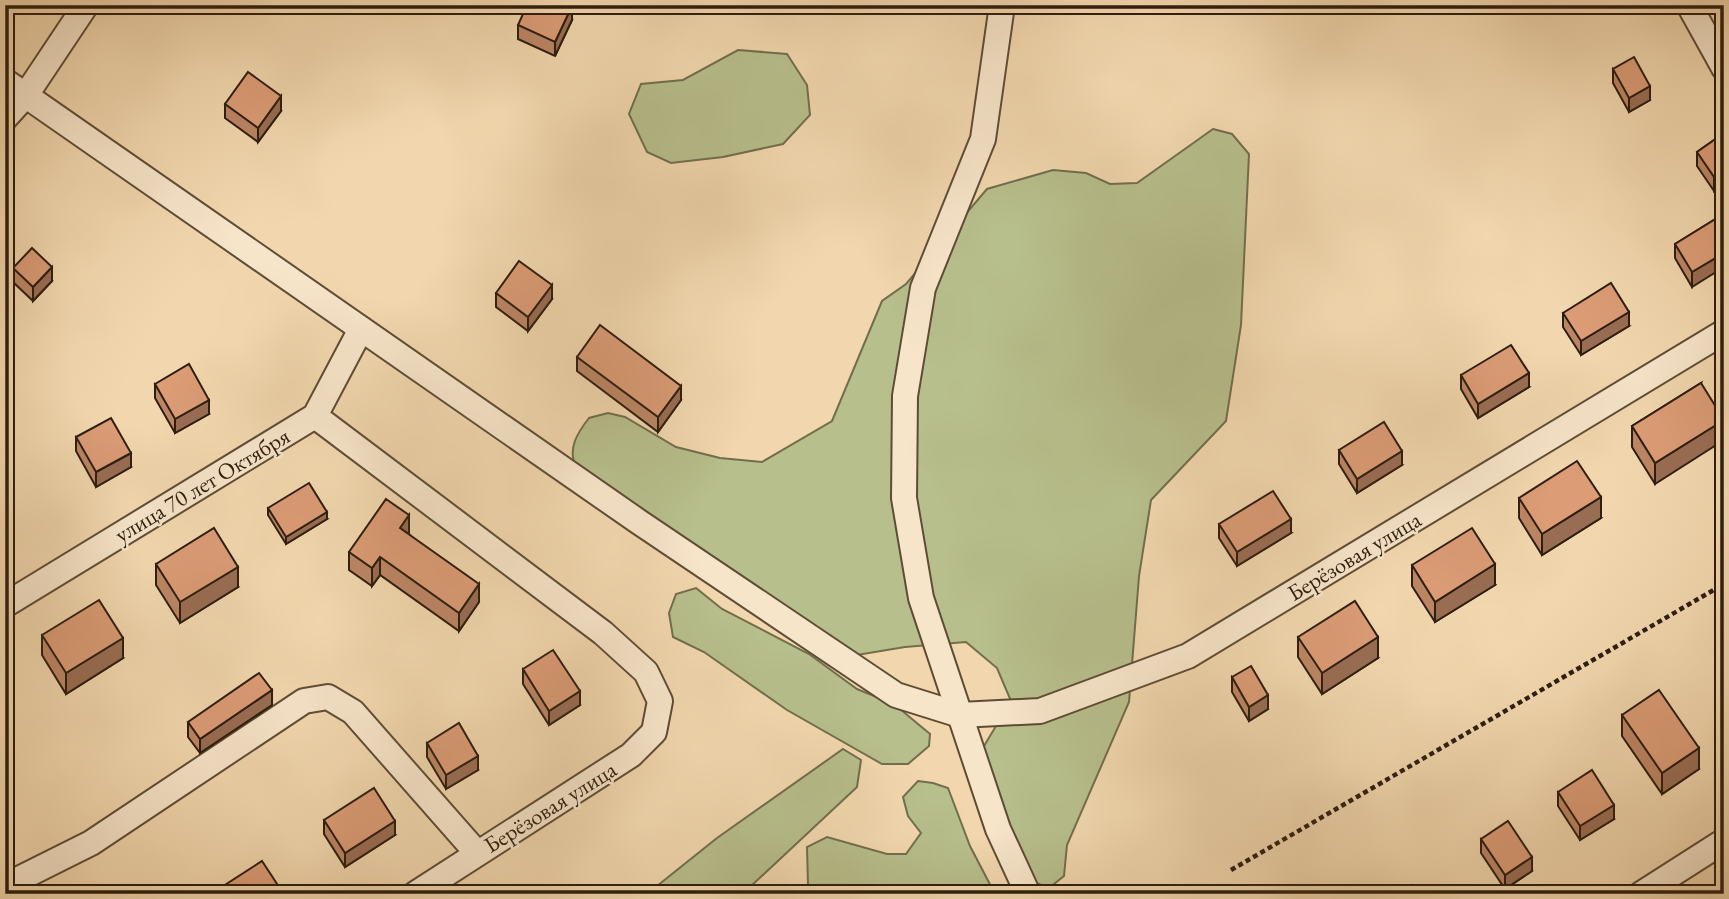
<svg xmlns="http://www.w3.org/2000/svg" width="1729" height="899" viewBox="0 0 1729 899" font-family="'EB Garamond',serif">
	<rect width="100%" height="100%" fill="#f2d7ae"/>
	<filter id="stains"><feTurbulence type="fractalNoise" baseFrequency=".00286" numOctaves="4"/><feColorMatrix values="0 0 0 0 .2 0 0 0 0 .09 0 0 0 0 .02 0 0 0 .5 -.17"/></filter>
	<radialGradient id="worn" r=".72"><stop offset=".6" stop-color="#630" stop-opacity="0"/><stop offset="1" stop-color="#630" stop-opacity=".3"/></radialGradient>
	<g fill="#b7bf8c" stroke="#726e4c" stroke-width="2">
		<path d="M738 50 787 54 807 85 810 115 783 144 723 157 671 163 647 152 629 114 641 84 683 80Z"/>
		<path d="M1213 129 1232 134 1249 154 1241 325 1226 421 1151 500 1139 576 1129 702 1067 845 1064 876 1049 888 1031 881 978 756 1011 701 997 668 966 642 905 647 857 655 577 468C566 450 578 432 589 418L608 413 625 417 676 447 720 458 762 462 832 421 882 301 906 284 987 189 1053 170 1086 173 1110 184 1137 183Z"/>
		<path d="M696 588 722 609 809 654 857 689 894 704 930 734 929 746 908 764H882L787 710 704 652 673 637 669 613 676 594Z"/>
		<path d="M843 749 861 760 857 787 750 887 749 894H647L717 838Z"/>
		<path d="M918 781 933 783 948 788 970 846 995 894H818L808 885 807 847 827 837 887 854H906L921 833 908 816 903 797Z"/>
	</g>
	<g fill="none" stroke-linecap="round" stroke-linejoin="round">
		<g stroke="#5f4c35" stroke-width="28">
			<g id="minor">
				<path d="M1002 5 983 139 923 288 905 396 904 498 921 598 998 829 1028 894"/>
				<path d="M1689 5 1724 68"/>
				<path d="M5 81 639 522 896 695 960 715 1040 711 1188 656 1724 332"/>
				<path d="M5 118 26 95 86 5"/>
				<path d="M315 416 603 633 646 672 660 701 654 732 631 755 415 894"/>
				<path d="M5 605 315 416 361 329"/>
				<path d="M5 886 91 843 304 701 328 697 353 712 477 853"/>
				<path d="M1641 894 1724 841"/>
			</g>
		</g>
		<path stroke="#2e1e0d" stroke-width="4.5" stroke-dasharray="5 3.5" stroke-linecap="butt" d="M1231 870 1724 584"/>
		<use href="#minor" stroke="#f7e5ca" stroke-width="24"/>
	</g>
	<g fill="#bc8665" stroke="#2e1e0d" stroke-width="2">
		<path d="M572 20 555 56 518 39V25Z"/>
		<path d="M1613 69 1650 100 1629 112 1613 83Z"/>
		<path d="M225 104 281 111 258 142 225 118Z"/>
		<path d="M1724 133 1714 191 1697 166V152Z"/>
		<path d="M1722 215 1692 287 1675 258V244Z"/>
		<path d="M13 268 52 281 33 301 13 282Z"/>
		<path d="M496 293 552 299 528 331 496 307Z"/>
		<path d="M1563 313 1629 326 1581 355 1563 327Z"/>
		<path d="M577 357 681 400 658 432 577 371Z"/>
		<path d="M1461 375 1529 387 1478 418 1461 389Z"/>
		<path d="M1701 383 1655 484 1632 447V426Z"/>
		<path d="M155 384 209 414 175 433 155 398Z"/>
		<path d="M76 437 131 467 96 487 76 451Z"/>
		<path d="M1339 450 1402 465 1357 493 1339 464Z"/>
		<path d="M1519 498 1601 518 1542 555 1519 518Z"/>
		<path d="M268 508 327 519 286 544 268 515Z"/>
		<path d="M1219 524 1291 533 1237 566 1219 538Z"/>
		<path d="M409 534 479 602 459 631 380 575 372 586 349 570V552Z"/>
		<path d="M156 564 238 587 180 623 156 585Z"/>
		<path d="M1412 565 1495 585 1435 622 1412 586Z"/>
		<path d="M42 635 123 658 66 694 42 655Z"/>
		<path d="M1298 637 1378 658 1322 694 1298 657Z"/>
		<path d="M523 669 580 705 549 725 523 684Z"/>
		<path d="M1232 677 1268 709 1249 721 1232 692Z"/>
		<path d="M272 705 200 753 188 737V722Z"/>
		<path d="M1622 715 1699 769 1662 794 1622 736Z"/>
		<path d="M427 743 478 770 446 789 427 757Z"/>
		<path d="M1558 792 1614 819 1580 840 1558 806Z"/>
		<path d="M324 820 395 835 345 867 324 834Z"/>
		<path d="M1481 839 1532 871 1505 889 1481 853Z"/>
	</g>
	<g fill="#996d53" stroke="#2e1e0d" stroke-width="2">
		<path d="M572 6V20L555 56V42Z"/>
		<path d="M1650 86V100L1629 112V98Z"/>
		<path d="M281 96V111L258 142V128Z"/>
		<path d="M1724 170V184L1714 191V177Z"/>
		<path d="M1724 253V267L1692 287V272Z"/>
		<path d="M52 267V281L33 301V287Z"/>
		<path d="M552 285V299L528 331V317Z"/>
		<path d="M1629 312V326L1581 355V341Z"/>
		<path d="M1529 373V387L1478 418V404Z"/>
		<path d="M681 386V400L658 432V417Z"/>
		<path d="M209 400V414L175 433V419Z"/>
		<path d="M1724 420V440L1655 484V463Z"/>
		<path d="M1402 451V465L1357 493V479Z"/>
		<path d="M131 453V467L96 487V472Z"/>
		<path d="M1601 497V518L1542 555V534Z"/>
		<path d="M327 512V519L286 544V537Z"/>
		<path d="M409 515V534L400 528Z"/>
		<path d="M1291 519V533L1237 566V552Z"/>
		<path d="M380 557V575L372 586V568Z"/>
		<path d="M1495 564V585L1435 622V602Z"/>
		<path d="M238 567V587L180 623V602Z"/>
		<path d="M479 584V602L459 631V613Z"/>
		<path d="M1378 637V658L1322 694V673Z"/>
		<path d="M123 638V658L66 694V673Z"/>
		<path d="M272 690V705L200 753V739Z"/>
		<path d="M580 691V705L549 725V711Z"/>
		<path d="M1268 695V709L1249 721V707Z"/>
		<path d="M8 709V729L5 731V710Z"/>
		<path d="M1699 748V769L1662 794V773Z"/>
		<path d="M478 756V770L446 789V775Z"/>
		<path d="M1614 805V819L1580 840V826Z"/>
		<path d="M395 821V835L345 867V853Z"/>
		<path d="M1532 857V871L1505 889V875Z"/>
	</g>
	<g fill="#db9c76" stroke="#2e1e0d" stroke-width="2">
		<path d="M527 5 572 6 555 42 518 25Z"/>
		<path d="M1634 57 1650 86 1629 98 1613 69Z"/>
		<path d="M248 72 281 96 258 128 225 104Z"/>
		<path d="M1724 133V170L1714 177 1697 152Z"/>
		<path d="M1722 215 1724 219V253L1692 272 1675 244Z"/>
		<path d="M32 248 52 267 33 287 13 268Z"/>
		<path d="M519 261 552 285 528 317 496 293Z"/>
		<path d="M1611 283 1629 312 1581 341 1563 313Z"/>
		<path d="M600 325 681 386 658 417 577 357Z"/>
		<path d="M1511 345 1529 373 1478 404 1461 375Z"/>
		<path d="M189 364 209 400 175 419 155 384Z"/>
		<path d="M1701 383 1724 420 1655 463 1632 426Z"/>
		<path d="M111 418 131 453 96 472 76 437Z"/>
		<path d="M1384 422 1402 451 1357 479 1339 450Z"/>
		<path d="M1577 461 1601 497 1542 534 1519 498Z"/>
		<path d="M309 483 327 512 286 537 268 508Z"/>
		<path d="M1273 491 1291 519 1237 552 1219 524Z"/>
		<path d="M386 499 409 515 400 528 479 584 459 613 380 557 372 568 349 552Z"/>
		<path d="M214 528 238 567 180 602 156 564Z"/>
		<path d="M1472 528 1495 564 1435 602 1412 565Z"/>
		<path d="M99 600 123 638 66 673 42 635Z"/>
		<path d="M1355 601 1378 637 1322 673 1298 637Z"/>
		<path d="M553 650 580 691 549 711 523 669Z"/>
		<path d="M1251 666 1268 695 1249 707 1232 677Z"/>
		<path d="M259 673 272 690 200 739 188 722Z"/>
		<path d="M1659 690 1699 748 1662 773 1622 715Z"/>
		<path d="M459 723 478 756 446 775 427 743Z"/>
		<path d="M1592 770 1614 805 1580 826 1558 792Z"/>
		<path d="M374 788 395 821 345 853 324 820Z"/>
		<path d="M1508 821 1532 857 1505 875 1481 839Z"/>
		<path d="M262 861 283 893 211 894Z"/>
		<path d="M1412 885 1417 894H1398Z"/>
	</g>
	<g text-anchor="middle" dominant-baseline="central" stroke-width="5" stroke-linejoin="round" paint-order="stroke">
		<g font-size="23" fill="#2e1e0d" stroke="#f7e5ca">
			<text transform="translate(202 485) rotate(-31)">улица 70 лет Октября</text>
			<text transform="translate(1354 556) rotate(-31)">Берёзовая улица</text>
			<text transform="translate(550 807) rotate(-32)">Берёзовая улица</text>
		</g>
	</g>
	<rect width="1729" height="899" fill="none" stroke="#f2d7ae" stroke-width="28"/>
	<rect x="7" y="7" width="1715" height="885" fill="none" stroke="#2e1e0d" stroke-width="3.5"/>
	<rect x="14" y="14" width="1701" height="871" fill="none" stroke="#2e1e0d" stroke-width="2"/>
	<rect width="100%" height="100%" filter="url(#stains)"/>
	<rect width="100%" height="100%" fill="url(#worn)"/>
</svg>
